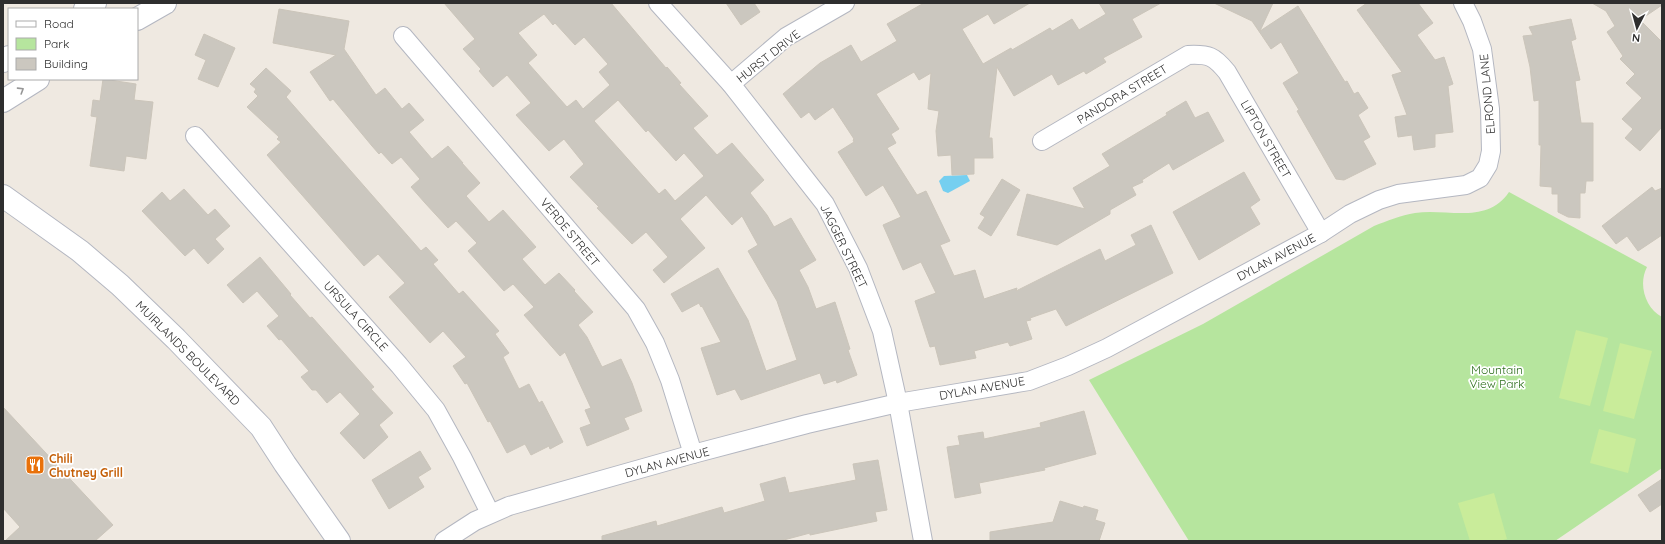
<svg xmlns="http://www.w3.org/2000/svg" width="1665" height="544" viewBox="0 0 1665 544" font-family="Quicksand,sans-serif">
	<rect width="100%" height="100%" fill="#efe9e1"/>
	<path fill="#b6e59e" d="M1509 192 1647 267C1638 284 1645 308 1662 317V468L1555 541H1189L1089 380 1203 324 1374 226C1387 221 1401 215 1415 213 1447 208 1487 225 1509 192Z"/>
	<g fill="#c9ec9a">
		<path d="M1576 330 1608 338 1590 406 1559 398Z"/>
		<path d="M1620 343 1652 351 1634 419 1603 411Z"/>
		<path d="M1599 429 1636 439 1628 473 1590 463Z"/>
		<path d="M1494 493 1507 539 1499 541H1470L1458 503Z"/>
	</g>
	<path fill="#75cff0" d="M967 175 970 181 948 193 943 191 939 181 944 176Z"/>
	<g fill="#cbc7bf" stroke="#cbc5ba" fill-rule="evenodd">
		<path d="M444 3H611L666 68 667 67 681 83 679 84 708 116 693 128 717 155 732 143 764 180 750 193 767 215 774 227 791 218 816 260 799 270 808 287 816 309 835 302 850 349 848 350 857 375 837 383 836 380 824 384 820 373 741 400 735 389 717 395 701 348 721 342 702 306 701 307 699 303 682 312 671 294 718 268 748 320 766 371 797 360 777 301 748 251 758 245 742 216 732 225 706 195 680 219 705 248 664 283 653 270 668 257 646 232 632 244 597 208 599 207 570 177 584 164 564 139 549 151 516 115 531 103 507 75 493 87 479 71 481 69 463 49 475 39ZM544 14 553 25 555 23 575 45 584 37 608 64 599 72 610 85 583 109 576 100 567 107 528 63 537 55 518 33ZM618 100 646 132 648 130 676 161 684 153 704 176 675 201 665 189 659 194 594 121Z"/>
		<path d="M726 3H754L760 12 741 25Z"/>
		<path d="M924 3H1030L994 24 988 14 962 29 983 64 1011 48 1012 50 1050 28 1052 31 1072 19 1079 30 1106 14 1099 3H1161L1132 19 1142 37 1103 58 1106 62 1086 74 1084 71 1058 85 1052 74 1014 96 997 67 989 138H992L993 158H974V174L952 175 951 155 938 156 936 131 939 111 928 109 931 73 919 80 914 72 876 94 899 129 891 134 896 143 887 148 917 195 926 191 950 241 940 245 954 276 975 270 984 299 1017 288 1016 291 1100 249 1105 261 1136 245 1131 235 1151 225 1173 273 1066 326 1056 309 1030 318 1031 320 1026 321 1032 339 1010 346 1008 342 974 351 976 358 940 365 935 346 930 347 915 301 936 293 921 262 903 270 883 225 901 217 893 202 883 185 866 196 854 177 838 152 854 142 853 140 854 139 833 107 815 120 809 112 801 118 783 94 820 63 851 45 861 62 897 41 887 24Z"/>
		<path d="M1214 3H1273L1260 31 1298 6 1345 82 1347 81 1354 94 1358 92 1368 108 1358 115 1370 137 1363 141 1376 164 1344 180 1336 179 1297 111 1299 110 1283 83 1299 73 1281 42 1271 49 1252 21Z"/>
		<path d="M1367 3H1418L1433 23 1417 35 1435 60 1444 57 1453 84 1448 86 1453 132 1435 134V147L1414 150 1412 135 1398 137 1395 117 1407 115 1392 75 1402 72 1357 10Z"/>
		<path d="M1592 3H1662V5L1640 20 1662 42V127L1640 151 1625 138 1633 129 1622 119 1642 98 1626 83 1635 74 1620 59 1623 56 1607 32 1615 26 1606 11Z"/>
		<path d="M279 9 349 21 344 49 376 95 385 88 402 109 409 103 424 120 409 132 432 159 448 146 463 163H462L480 183 466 196 489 222 503 210 536 247 522 259 545 285 559 273 575 290 574 291 593 312 578 325 587 337 602 367 621 359 632 383 642 411 624 418 629 429 587 446 580 428 591 424 585 410 591 408 565 352 560 356 524 315 534 307 513 284 504 291 468 251 477 243 456 221 448 228 425 203 411 187 420 179 401 157 392 164 381 152 379 154 372 146 333 99 330 101 310 72 336 55 273 43Z"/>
		<path d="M1571 19 1576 39 1571 41 1580 80 1575 81 1581 123H1593V181H1586L1585 193H1580V218L1568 217 1558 212V194H1552V187L1540 186 1541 145H1539V100L1534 101 1530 67 1523 36 1533 35 1529 27Z"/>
		<path d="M204 34 235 48 218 87 198 79 206 60 195 55Z"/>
		<path d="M266 68 291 91 286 97 421 251 426 247 438 260 433 264 459 294 463 291 499 331 495 334 509 353 503 357 519 389 529 384 539 403 542 401 563 442 550 449 549 446 531 455 525 444 507 453 490 421 488 422 467 383 465 384 453 366 466 357 443 331 430 343 389 297 405 283 378 254 364 266 267 155 281 142 277 139 279 137 247 107 258 96 254 92 256 89 250 84Z"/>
		<path d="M103 79 136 84 134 100 153 102 146 159 126 156 124 171 90 166 97 117 91 116 93 100 100 101Z"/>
		<path d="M1186 101 1195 118 1208 112 1224 141 1173 170 1169 163 1142 180 1143 182 1132 187 1136 195 1110 210V214L1057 245 1017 235 1027 194 1085 209 1073 188 1110 166 1102 154 1167 115 1166 113Z"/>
		<path d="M1244 172 1260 200 1250 207 1260 224 1199 260 1173 212Z"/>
		<path d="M1002 179 1020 190 991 236 978 228 985 217 980 214Z"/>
		<path d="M1652 187 1655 191 1662 188V235L1638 251 1627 236 1616 244 1602 226Z"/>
		<path d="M184 189 208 215 215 209 230 226 215 239 224 249 208 264 194 248 185 256 142 211 162 192 170 201Z"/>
		<path d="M260 257 291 294 290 295 310 318 312 317 374 387 371 389 393 413 379 425 388 437 364 459 340 433 360 414 340 392 327 403 316 390H312L301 377 309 371 281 339 279 340 267 326 279 316 257 291 243 303 227 285Z"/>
		<path d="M3 407 113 525 95 541H5L20 527 3 508Z"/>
		<path d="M1084 411 1096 454 1044 468 1045 470 979 483 981 493 955 498 947 447 960 445 958 436 983 432 984 439 1041 427 1040 423Z"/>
		<path d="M420 451 431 469 418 477 424 487 389 509 372 480Z"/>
		<path d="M878 460 887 510 875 512 877 521 810 535V533L780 541H602V536L656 521 657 526 722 507 724 513 765 501 760 484 785 477 789 493 856 480 853 464Z"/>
		<path d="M1662 479V504L1650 512 1638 495Z"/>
		<path d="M1060 501 1083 508 1084 506 1098 510 1095 520 1105 523 1099 541H990V532L1053 522Z"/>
	</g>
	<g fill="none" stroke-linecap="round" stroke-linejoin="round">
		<g stroke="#b4b7c1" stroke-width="20">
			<g id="street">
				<path d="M658 3 731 84 825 204 858 268 882 331 898 403 923 541"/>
				<path d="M403 36 636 309 655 343 670 380 693 454"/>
				<path d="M731 84 786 37 845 3"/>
				<path d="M195 136 399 365 436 410 462 457 490 513"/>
				<path d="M1042 141 1188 55C1209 54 1214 56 1227 72L1321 233"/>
				<path d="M444 541 475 521 509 506 693 454 807 424 898 403 1029 381 1068 366 1107 348 1321 233 1350 214 1379 200 1398 194 1466 185 1480 178 1488 165 1491 151 1490 109 1482 49 1472 21 1463 3"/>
			</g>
		</g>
		<g stroke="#b4b7c1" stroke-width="24">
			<g id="secondary">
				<path d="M85 9 95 3"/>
				<path d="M137 19 165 3"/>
				<path d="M3 61 9 57"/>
				<path d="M3 101 38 79"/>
				<path d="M3 196 80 251 120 285 176 339 261 427 285 464 339 541"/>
			</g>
		</g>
		<use href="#street" stroke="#fff" stroke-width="18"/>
		<use href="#secondary" stroke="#fff" stroke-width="22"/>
	</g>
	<defs><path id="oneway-chevron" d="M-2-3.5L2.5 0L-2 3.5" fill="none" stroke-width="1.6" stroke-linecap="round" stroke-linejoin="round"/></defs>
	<use stroke="#969696" href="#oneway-chevron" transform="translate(21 90) rotate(-32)"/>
	<defs>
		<g id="restaurant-square" transform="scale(1)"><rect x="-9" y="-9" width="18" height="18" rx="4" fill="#e8710a" stroke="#fff"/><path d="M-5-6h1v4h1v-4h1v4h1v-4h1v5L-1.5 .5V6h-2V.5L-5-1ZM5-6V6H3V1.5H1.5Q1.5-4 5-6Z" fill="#fff"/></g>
	</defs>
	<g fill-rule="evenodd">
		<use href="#restaurant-square" x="35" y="465"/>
	</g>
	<g text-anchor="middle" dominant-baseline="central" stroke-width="3.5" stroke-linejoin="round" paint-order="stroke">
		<g font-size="12" fill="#2e2e2e" stroke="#fff">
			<text transform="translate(768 56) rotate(-38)">HURST DRIVE</text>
			<text transform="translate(1122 94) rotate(-31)">PANDORA STREET</text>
			<text transform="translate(1487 94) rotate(-95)">ELROND LANE</text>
			<text transform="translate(1266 139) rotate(60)">LIPTON STREET</text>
			<text transform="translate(570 232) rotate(50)">VERDE STREET</text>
			<text transform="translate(844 246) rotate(64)">JAGGER STREET</text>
			<text transform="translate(1276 257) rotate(-28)">DYLAN AVENUE</text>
			<text transform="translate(356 316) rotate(48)">URSULA CIRCLE</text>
			<text transform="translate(188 353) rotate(45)">MUIRLANDS BOULEVARD</text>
			<text transform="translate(982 388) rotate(-10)">DYLAN AVENUE</text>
			<text transform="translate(667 462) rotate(-15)">DYLAN AVENUE</text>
		</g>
		<g font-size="12" fill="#2c6e1b" stroke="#fff">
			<text x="1497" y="369">Mountain<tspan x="1497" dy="14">View Park</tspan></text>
		</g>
		<g font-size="12" font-weight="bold" fill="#c56008" stroke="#fff" text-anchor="start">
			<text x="49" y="458">Chili<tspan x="49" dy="14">Chutney Grill</tspan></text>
		</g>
	</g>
	<rect width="1665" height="544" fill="none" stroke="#2e2e2e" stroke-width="8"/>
	<rect x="8" y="8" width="130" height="72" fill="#ffffff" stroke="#ababab"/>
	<rect x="16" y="21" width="20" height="6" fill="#ffffff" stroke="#ababab"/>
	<text x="44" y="28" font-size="12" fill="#2e2e2e">Road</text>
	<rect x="16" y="38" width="20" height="12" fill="#b6e59e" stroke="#ababab"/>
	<text x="44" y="48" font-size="12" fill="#2e2e2e">Park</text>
	<rect x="16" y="58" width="20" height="12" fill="#cbc7bf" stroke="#ababab"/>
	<text x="44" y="68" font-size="12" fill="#2e2e2e">Building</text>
	<g transform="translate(1637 28) rotate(186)" stroke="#ffffff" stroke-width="3" paint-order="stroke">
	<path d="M0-3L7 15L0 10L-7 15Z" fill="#2e2e2e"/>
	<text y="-6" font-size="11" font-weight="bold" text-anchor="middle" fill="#2e2e2e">N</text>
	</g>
</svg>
